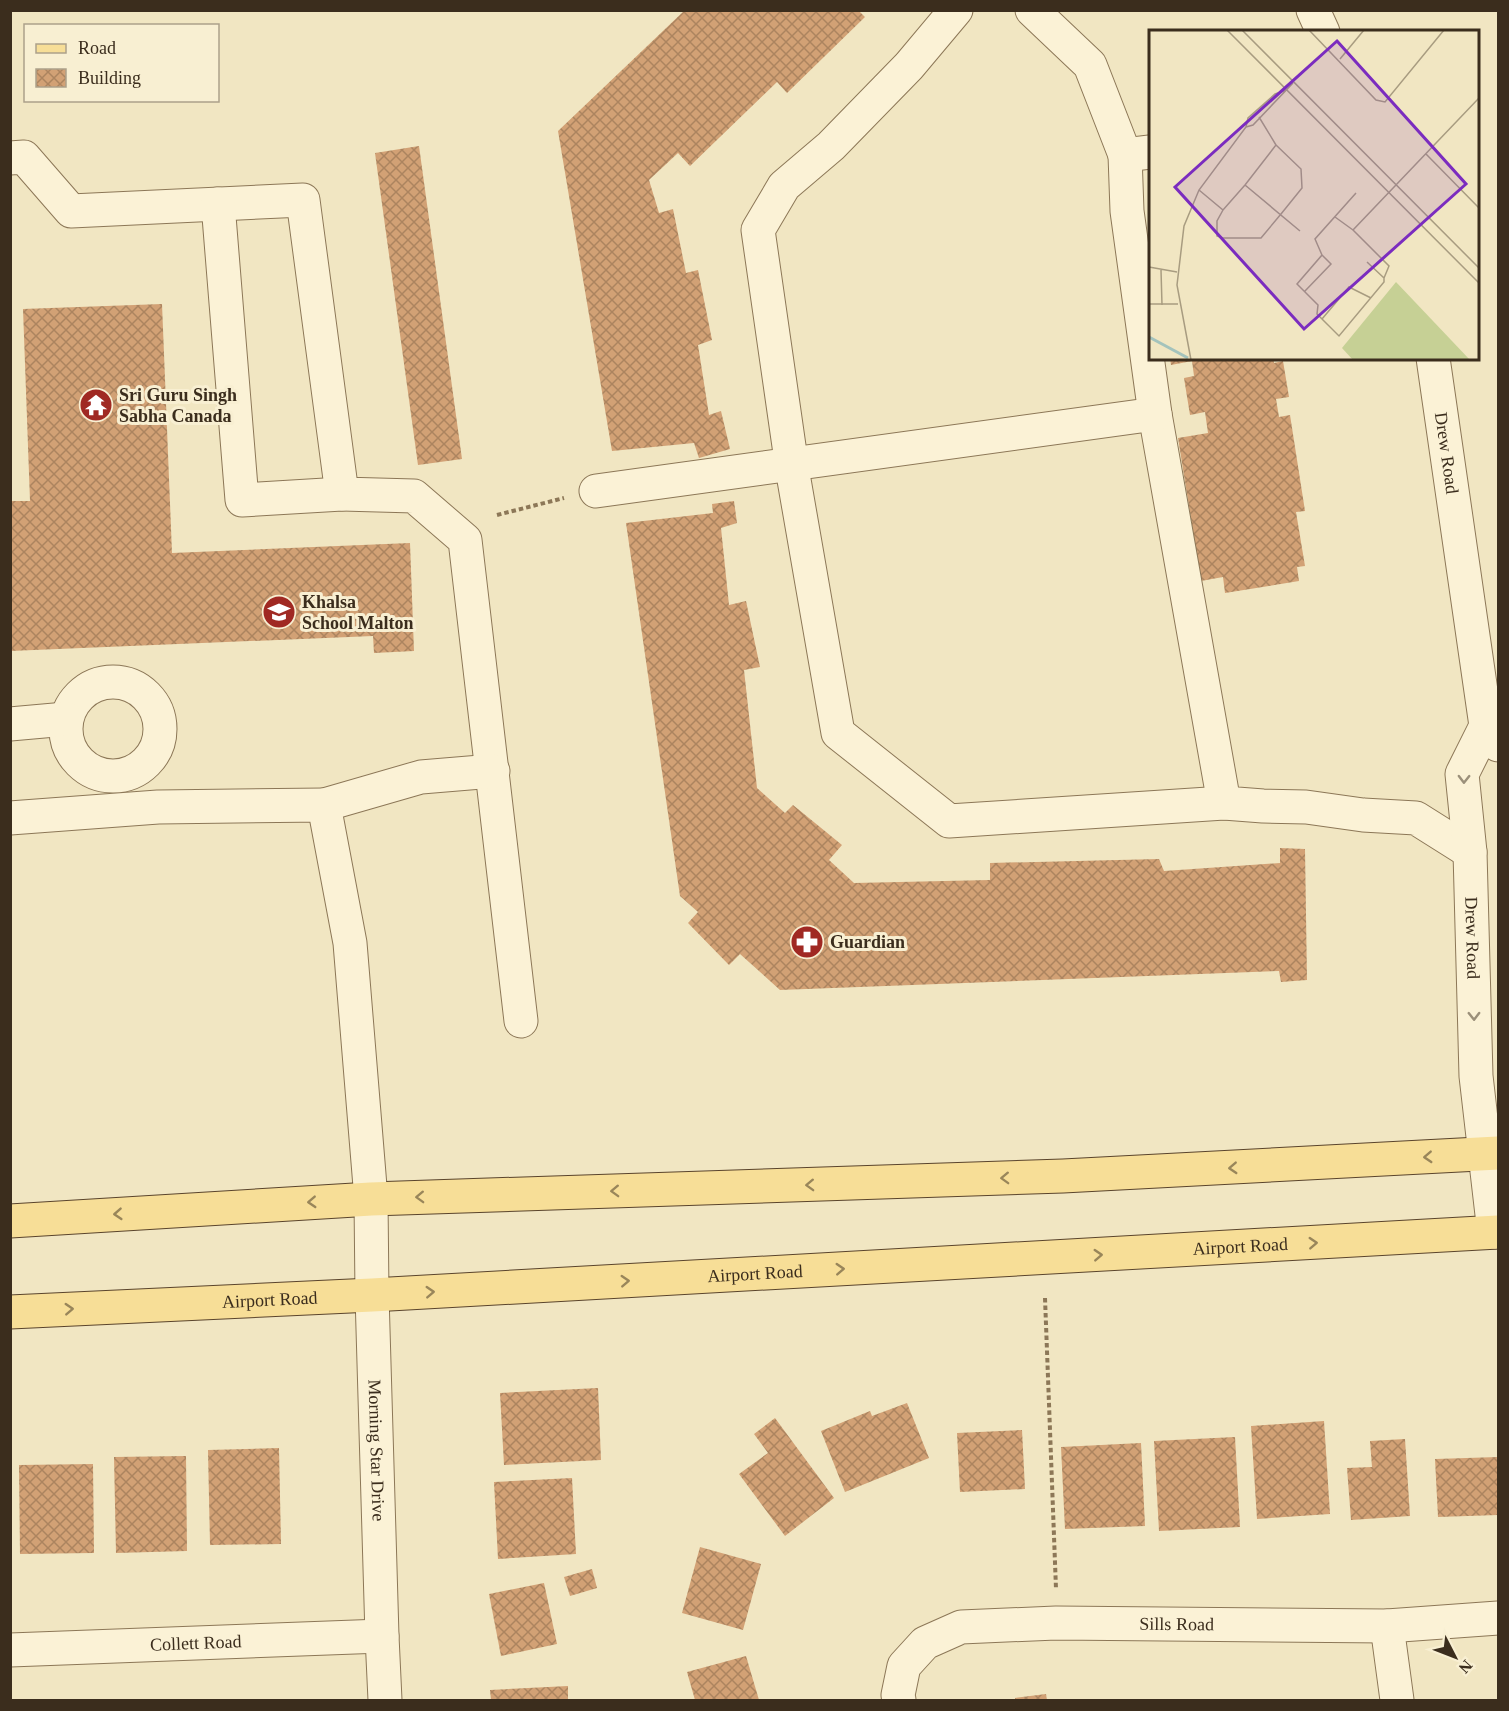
<svg xmlns="http://www.w3.org/2000/svg" width="1509" height="1711" viewBox="0 0 1509 1711" font-family="Georgia,serif">
	<defs>
		<pattern id="building-cross-hatch" width="8" height="8" patternUnits="userSpaceOnUse" patternTransform="scale(1.5)"><rect width="8" height="8" fill="#d2a175"/><path d="M0 0l8 8M0 8l8-8" fill="none" stroke="#ac845f"/></pattern>
	</defs>
	<rect width="100%" height="100%" fill="#f1e6c2"/>
	<g fill="url(#building-cross-hatch)">
		<path d="M685 10H858L865 17 787 93 777 82 690 166 678 153 649 180 659 213 673 209 686 273 698 270 712 340 698 345 709 415 721 411 730 449 699 458 694 443 612 451 558 131Z"/>
		<path d="M419 146 462 459 418 465 375 153Z"/>
		<path d="M162 304 172 553 410 543 414 651 374 653 373 636 10 651V501H30L23 309Z"/>
		<path d="M1170 358H1273L1274 363 1283 361 1289 397 1276 399 1279 417 1290 415 1305 511 1296 512 1305 566 1297 567 1299 581 1225 593 1223 577 1201 581 1178 438 1208 433 1205 412 1190 415 1184 378 1194 376 1192 361 1171 365Z"/>
		<path d="M734 501 737 523 721 528 729 605 746 601 760 667 744 670 757 788 785 813 793 805 842 845 829 860 854 883 990 880V863L1159 859 1164 871 1280 863V848L1305 849 1307 980 1281 982 1279 971 780 990 740 954 729 965 688 923 698 912 680 896 626 523 713 513 712 504Z"/>
		<path d="M598 1388 601 1460 504 1465 500 1393Z"/>
		<path d="M907 1403 929 1458 845 1492 821 1431 870 1411 872 1416Z"/>
		<path d="M775 1418 834 1498 785 1536 739 1474 768 1453 754 1434Z"/>
		<path d="M1324 1421 1330 1514 1257 1519 1251 1426Z"/>
		<path d="M1022 1430 1025 1489 960 1492 957 1433Z"/>
		<path d="M1235 1437 1240 1527 1159 1531 1154 1441Z"/>
		<path d="M1405 1439 1410 1516 1351 1520 1347 1468 1372 1467 1370 1441Z"/>
		<path d="M1141 1443 1145 1526 1065 1529 1061 1447Z"/>
		<path d="M279 1448 281 1544 210 1545 208 1450Z"/>
		<path d="M186 1456 187 1551 116 1553 114 1457Z"/>
		<path d="M1498 1457V1515L1438 1517 1435 1459Z"/>
		<path d="M93 1464 94 1553 20 1554 19 1465Z"/>
		<path d="M572 1478 576 1554 498 1559 494 1482Z"/>
		<path d="M700 1547 761 1564 743 1630 682 1613Z"/>
		<path d="M592 1569 597 1588 570 1596 564 1577Z"/>
		<path d="M544 1583 557 1644 501 1656 489 1594Z"/>
		<path d="M746 1656 759 1700H695L687 1672Z"/>
		<path d="M568 1686V1700H491L490 1690Z"/>
		<path d="M1046 1694 1047 1700H1015V1698Z"/>
	</g>
	<g fill="none" stroke-linecap="round" stroke-linejoin="round">
		<g stroke="#8c7757" stroke-width="35">
			<g id="minor">
				<path d="M956 10 909 66 831 146 784 186 758 230 793 474 838 733 949 821 1224 803"/>
				<path d="M1032 10 1090 65 1125 155"/>
				<path d="M1313 10 1323 32"/>
				<path d="M1150 152 1125 155 1127 211 1155 414 1224 803 1263 806 1306 807 1363 815 1416 818 1470 852"/>
				<path d="M10 158 24 157 71 211 303 200 342 494 414 496 465 540 521 1021"/>
				<path d="M218 204 242 500 342 494"/>
				<path id="s1" d="M1433 358 1486 726 1498 745"/>
				<path d="M596 491 1155 414"/>
				<circle cx="113" cy="729" r="47"/>
				<path d="M10 724 66 719"/>
				<path id="s2" d="M1486 726 1462 774 1470 852 1476 1076 1494 1232"/>
				<path d="M324 805 421 777 493 771"/>
				<path id="s3" d="M10 818 158 807 324 805 350 943 368 1162 371 1199 372 1295 382 1636 385 1700"/>
				<path d="M1387 1626 1397 1700"/>
				<path id="s4" d="M10 1650 382 1636"/>
				<path id="s5" d="M899 1700 898 1695 904 1666 925 1643 961 1627 1056 1623 1387 1626 1498 1618"/>
			</g>
		</g>
		<g stroke="#5a442c" stroke-width="35">
			<g id="major">
				<path d="M10 1221 371 1199 1063 1176 1498 1153"/>
				<path id="s6" d="M10 1312 372 1295 1498 1232"/>
			</g>
		</g>
		<g stroke="#8c7757" stroke-width="4" stroke-dasharray="4.5 3" stroke-linecap="butt">
			<path d="M497 515 564 498"/>
			<path d="M1045 1298 1056 1589"/>
		</g>
		<use href="#minor" stroke="#fbf2d6" stroke-width="33"/>
		<use href="#major" stroke="#f7de97" stroke-width="33"/>
	</g>
	<defs><path id="oneway-chevron" d="M-2-3.5L2.5 0L-2 3.5" fill="none" stroke-width="1.6" stroke-linecap="round" stroke-linejoin="round" transform="scale(1.5)"/></defs>
	<g stroke="#9b907a">
		<use href="#oneway-chevron" transform="translate(1464 779) rotate(91)"/>
		<use href="#oneway-chevron" transform="translate(1474 1016) rotate(89)"/>
	</g>
	<g stroke="#99865a">
		<use href="#oneway-chevron" transform="translate(1428 1157) rotate(177)"/>
		<use href="#oneway-chevron" transform="translate(1233 1168) rotate(177)"/>
		<use href="#oneway-chevron" transform="translate(1005 1178) rotate(178)"/>
		<use href="#oneway-chevron" transform="translate(810 1185) rotate(178)"/>
		<use href="#oneway-chevron" transform="translate(615 1191) rotate(178)"/>
		<use href="#oneway-chevron" transform="translate(420 1197) rotate(178)"/>
		<use href="#oneway-chevron" transform="translate(312 1202) rotate(177)"/>
		<use href="#oneway-chevron" transform="translate(118 1214) rotate(176)"/>
		<use href="#oneway-chevron" transform="translate(1313 1243) rotate(-3)"/>
		<use href="#oneway-chevron" transform="translate(1098 1255) rotate(-3)"/>
		<use href="#oneway-chevron" transform="translate(840 1269) rotate(-3)"/>
		<use href="#oneway-chevron" transform="translate(625 1281) rotate(-3)"/>
		<use href="#oneway-chevron" transform="translate(430 1292) rotate(-3)"/>
		<use href="#oneway-chevron" transform="translate(69 1309) rotate(-3)"/>
	</g>
	<defs>
		<g id="temple-disc" transform="scale(1.725)"><circle r="9.5" fill="#a02923" stroke="#f8efd2"/><path d="M0-6L5-2H3V0L6.5 2.5H4V6H1.5V3h-3V6H-4V2.5H-6.5L-3 0V-2H-5Z" fill="#fff"/></g>
		<g id="school-disc" transform="scale(1.725)"><circle r="9.5" fill="#a02923" stroke="#f8efd2"/><path d="M0-5L7-2L0 1L-7-2ZM-4 1L0 2.5L4 1V4Q0 6-4 4Z" fill="#fff"/></g>
		<g id="pharmacy-disc" transform="scale(1.725)"><circle r="9.5" fill="#a02923" stroke="#f8efd2"/><path d="M-2-6h4v4h4v4h-4v4h-4v-4h-4v-4h4Z" fill="#fff"/></g>
	</defs>
	<g fill-rule="evenodd">
		<use href="#temple-disc" x="96" y="405"/>
		<use href="#school-disc" x="279" y="612"/>
		<use href="#pharmacy-disc" x="807" y="942"/>
	</g>
	<g text-anchor="middle" dominant-baseline="central" stroke-width="6" stroke-linejoin="round" paint-order="stroke">
		<g font-size="18" font-weight="bold" fill="#3b2d1d" stroke="#f8efd2" text-anchor="start">
			<text x="119" y="395">Sri Guru Singh<tspan x="119" dy="21">Sabha Canada</tspan></text>
			<text x="302" y="602">Khalsa<tspan x="302" dy="21">School Malton</tspan></text>
			<text x="830" y="942">Guardian</text>
		</g>
		<g font-size="18" fill="#3b2d1d" stroke="#f8efd2">
			<text stroke="none"><textPath href="#s1" startOffset="96">Drew Road</textPath></text>
			<text stroke="none"><textPath href="#s2" startOffset="218">Drew Road</textPath></text>
			<text stroke="none"><textPath href="#s6" startOffset="1232">Airport Road</textPath></text>
			<text stroke="none"><textPath href="#s6" startOffset="746">Airport Road</textPath></text>
			<text stroke="none"><textPath href="#s6" startOffset="260">Airport Road</textPath></text>
			<text stroke="none"><textPath href="#s3" startOffset="963">Morning Star Drive</textPath></text>
			<text stroke="none"><textPath href="#s5" startOffset="321">Sills Road</textPath></text>
			<text stroke="none"><textPath href="#s4" startOffset="186">Collett Road</textPath></text>
		</g>
	</g>
	<g transform="translate(1149 30)">
		<rect width="330" height="330" fill="#f1e6c2"/>
		<path d="M247 252 321 330H204L193 318Z" fill="#c6d095"/>
		<path fill="none" stroke="#a4c3bc" stroke-width="3" d="M0 307 39 328"/>
		<path fill="none" stroke="#a89c80" stroke-width="1.5" d="M78 0 330 253M93 0 330 238M160 0 227 70 236 72 295 0M191 29 215 0M97 97 104 95 144 53M277 124 330 178M96 155 151 201M50 160 74 180 96 155 127 115 110 87M207 163 166 209 173 225 148 254 169 275 168 284 190 306 235 252V248M74 180 68 191V206L74 208H112L132 184 153 158 152 139 127 115M186 187 204 200M218 232 235 248 240 236 204 200 330 68M0 237 28 242M12 240 13 275M156 261 182 234 173 225M0 274H29M173 289 200 257 222 268M42 330 28 255 35 196 50 160 97 97 99 88 126 64 138 60"/>
		<path fill="#7b2cbf" fill-opacity="0.15" stroke="#7b2cbf" stroke-width="3" d="M188 11 317 154 155 299 26 157Z"/>
		<rect width="330" height="330" fill="none" stroke="#3b2d1d" stroke-width="3"/>
	</g>
	<rect width="1509" height="1711" fill="none" stroke="#3b2d1d" stroke-width="24"/>
	<rect x="24" y="24" width="195" height="78" fill="#f8efd2" stroke="#aca18a" stroke-width="1.5"/>
	<rect x="36" y="44" width="30" height="9" fill="#f7de97" stroke="#aca18a" stroke-width="1.5"/>
	<text x="78" y="54" font-size="18" fill="#3b2d1d">Road</text>
	<rect x="36" y="69" width="30" height="18" fill="url(#building-cross-hatch)" stroke="#aca18a" stroke-width="1.5"/>
	<text x="78" y="84" font-size="18" fill="#3b2d1d">Building</text>
	<g transform="translate(1455 1657) rotate(132)" stroke="#f8efd2" stroke-width="4.5" paint-order="stroke">
	<path d="M0-4.5L10 22L0 15L-10 22Z" fill="#3b2d1d"/>
	<text y="-9" font-size="16" font-weight="bold" text-anchor="middle" fill="#3b2d1d">N</text>
	</g>
</svg>
